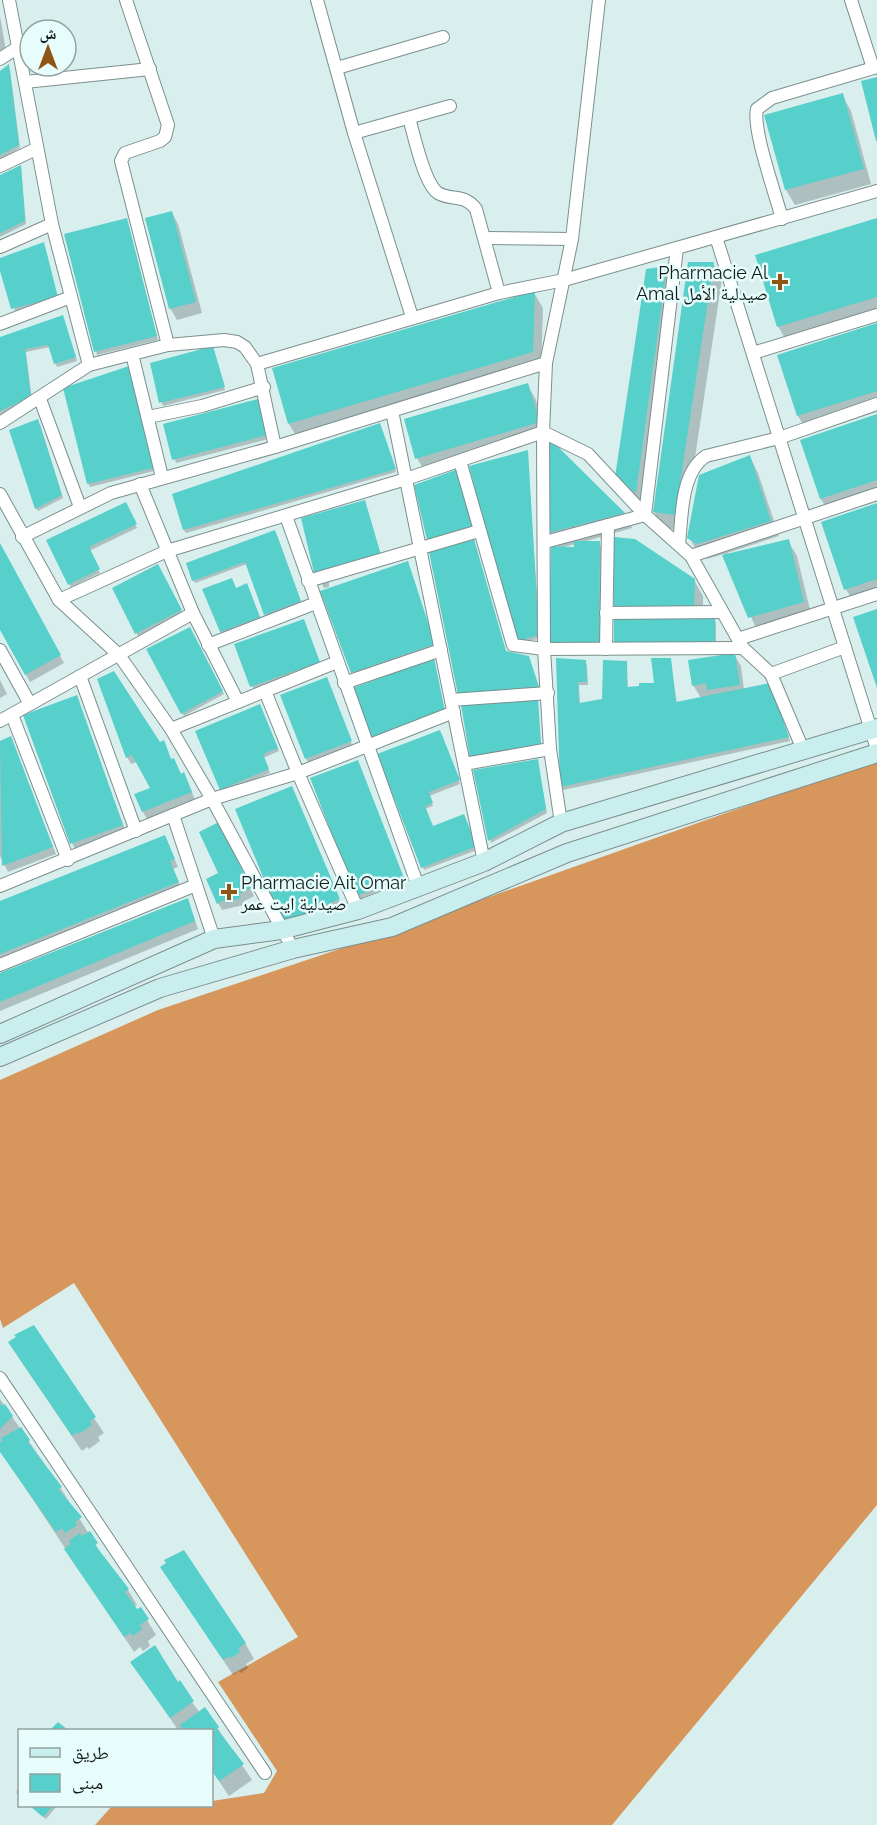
<svg xmlns="http://www.w3.org/2000/svg" width="877" height="1825" viewBox="0 0 877 1825" font-family="Raleway,'Noto Naskh Arabic',sans-serif">
	<rect width="100%" height="100%" fill="#d9efee"/>
	<path fill="#d6965c" d="M877 757V1505L612 1825H95L112 1806H212V1801L264 1793 277 1771 218 1682 298 1637 74 1283 3 1328 0 1319V1080L158 1010 387 933 836 774Z"/>
	<g fill="#0003" fill-rule="evenodd">
		<path d="M0 16 6 51 0 56Z"/>
		<path d="M10 69 20 148 0 159V72Z"/>
		<path d="M842 95 851 111 871 184 795 205 786 190Z"/>
		<path d="M21 167 26 224 0 237V177Z"/>
		<path d="M172 213 178 224 202 313 177 320 170 308Z"/>
		<path d="M126 219 158 340 97 355 66 235Z"/>
		<path d="M877 219V315L787 342 778 326Z"/>
		<path d="M0 260 59 301 15 311Z"/>
		<path d="M713 263 722 279 684 530 663 528 654 512Z"/>
		<path d="M667 268 675 284 645 507 617 477Z"/>
		<path d="M534 293 543 308 541 368 298 439 289 424Z"/>
		<path d="M64 320 77 361 57 367 50 347 26 352 32 400 0 415V338Z"/>
		<path d="M877 324V409L807 431 798 416 779 356Z"/>
		<path d="M214 351 225 390 163 406 151 364Z"/>
		<path d="M130 371 154 471 90 487 88 483Z"/>
		<path d="M527 384 536 400 547 438 426 474 417 458Z"/>
		<path d="M257 401 268 439 176 463 165 425Z"/>
		<path d="M877 416V499L830 514 821 499 802 441Z"/>
		<path d="M40 424 63 498 38 511 36 508Z"/>
		<path d="M381 428 396 472 186 533 184 530 174 495Z"/>
		<path d="M551 442 624 513 632 528 583 542 599 543 601 546 600 646 553 645 551 642 559 548 550 533ZM576 544 575 548 563 547Z"/>
		<path d="M527 451 540 638 519 644Z"/>
		<path d="M750 457 758 473 779 536 727 553 728 555 788 541 797 556 812 618 758 633 724 554 707 559 698 553 689 537Z"/>
		<path d="M365 502 381 558 329 580V587L324 588 315 572Z"/>
		<path d="M125 504 137 528 89 551 100 573 71 587 48 541Z"/>
		<path d="M877 505V597L855 605 846 589Z"/>
		<path d="M277 535 302 605 267 617 247 564 195 583 193 580Z"/>
		<path d="M615 538 694 580 703 596V619H714L716 622V646Z"/>
		<path d="M0 546 64 663 30 682 0 627Z"/>
		<path d="M408 563 435 647 355 675 353 672Z"/>
		<path d="M157 566 182 613 138 636 114 589Z"/>
		<path d="M248 588 261 620 223 635 204 590Z"/>
		<path d="M305 624 320 665 254 690 236 645Z"/>
		<path d="M190 629 224 694 184 716 148 650Z"/>
		<path d="M734 654 741 666 744 690 771 688 790 741 563 790 557 660 585 662 587 665 588 685H579L580 704 604 700 627 662 628 689 656 684 670 660 677 703 701 698 693 685Z"/>
		<path d="M0 680 7 694 0 698Z"/>
		<path d="M99 680 171 761 188 782 195 800 147 819 143 812 152 788 137 762 131 764 127 757Z"/>
		<path d="M328 682 352 745 308 762 306 758Z"/>
		<path d="M76 697 126 832 76 851 72 843Z"/>
		<path d="M537 700 541 747 473 761Z"/>
		<path d="M261 709 279 751 263 758 270 773 223 792 221 789Z"/>
		<path d="M442 735 460 784 429 796 433 806 425 809 432 827 465 819 477 850 424 870 379 755Z"/>
		<path d="M10 738 56 854 8 872 0 856V742Z"/>
		<path d="M537 760 547 813 491 843 474 771Z"/>
		<path d="M359 765 404 881 359 899 357 896Z"/>
		<path d="M293 791 340 903 285 926Z"/>
		<path d="M223 832 254 896 243 902 244 905 222 910 218 903Z"/>
		<path d="M168 844 178 867 173 869 182 890 0 963V903Z"/>
		<path d="M188 900 198 929 0 1011V974Z"/>
		<path d="M33 1327 104 1433 98 1437 100 1441 89 1449 87 1447 82 1451 19 1358 16 1335Z"/>
		<path d="M0 1399 60 1487 105 1560 128 1590 137 1605 134 1607 147 1620 156 1635 148 1641 150 1646 143 1651 140 1647 134 1652 0 1450Z"/>
		<path d="M175 1555 245 1643 254 1659 246 1664 248 1668 241 1673 239 1671 233 1675 162 1568 167 1564 166 1561Z"/>
		<path d="M132 1662 176 1680 200 1713 205 1709 252 1780 229 1796 212 1771V1730H178Z"/>
		<path d="M20 1788V1797L16 1792Z"/>
		<path d="M30 1806H57L46 1819Z"/>
	</g>
	<g fill="#57cfcb">
		<path d="M9 64 19 145 0 155V71Z"/>
		<path d="M877 77V141H876L861 81Z"/>
		<path d="M843 93 864 169 785 190 764 115Z"/>
		<path d="M21 165 25 221 0 233V175Z"/>
		<path d="M172 211 196 302 169 309 145 218Z"/>
		<path d="M127 218 157 336 94 352 64 234Z"/>
		<path d="M877 218V297L777 327 755 255Z"/>
		<path d="M44 242 58 297 11 309 0 271V258Z"/>
		<path d="M688 262H714L675 515 653 512Z"/>
		<path d="M667 266 636 493 615 477 646 269Z"/>
		<path d="M535 291 533 352 288 424 272 368Z"/>
		<path d="M63 315 76 357 54 364 48 345 25 349 31 397 0 411V337Z"/>
		<path d="M877 323V391L797 416 777 355Z"/>
		<path d="M213 346 225 387 159 403 150 363Z"/>
		<path d="M129 366 153 468 87 484 63 388Z"/>
		<path d="M528 383 540 422 415 459 404 419Z"/>
		<path d="M258 399 267 435 172 460 163 424Z"/>
		<path d="M877 414V480L820 499 800 440Z"/>
		<path d="M38 419 62 495 35 509 9 430Z"/>
		<path d="M380 423 396 469 183 530 172 494Z"/>
		<path d="M550 439 625 513 548 533Z"/>
		<path d="M528 450 539 635 515 642 469 466Z"/>
		<path d="M750 455 771 521 697 544 687 538 699 475Z"/>
		<path d="M458 469 472 526 427 540 414 485Z"/>
		<path d="M365 500 381 555 314 573 301 518Z"/>
		<path d="M126 502 137 524 89 547 100 569 68 585 46 540Z"/>
		<path d="M877 503V579L844 590 821 522Z"/>
		<path d="M275 530 301 601 264 615 245 562 192 581 186 563Z"/>
		<path d="M614 537 635 539 695 579 694 609 614 608Z"/>
		<path d="M474 539 506 651 529 656 539 687 458 695 429 552Z"/>
		<path d="M789 539 804 602 748 618 722 555Z"/>
		<path d="M574 541H600L599 643 549 642 551 546 574 547Z"/>
		<path d="M0 543 61 655 25 675 0 630Z"/>
		<path d="M408 561 435 644 351 673 320 591Z"/>
		<path d="M158 564 182 610 135 634 112 588Z"/>
		<path d="M232 578 236 588 247 583 260 617 220 632 202 589Z"/>
		<path d="M877 609V688L853 617Z"/>
		<path d="M614 617 715 618V644H614Z"/>
		<path d="M304 619 320 662 250 687 234 644Z"/>
		<path d="M190 627 223 691 181 714 146 649Z"/>
		<path d="M735 653 740 685 707 690 706 683 692 686 688 660Z"/>
		<path d="M434 658 445 711 368 741 350 689Z"/>
		<path d="M556 658 586 660 587 682H578L579 703 602 699 603 660 627 661V687L639 686V683H654L651 658H671L676 702 770 683 789 737 560 787Z"/>
		<path d="M114 671 160 742 164 740 171 759 174 758 181 774 184 772 192 792 142 812 134 794 150 788 132 755 126 758 97 679Z"/>
		<path d="M327 677 352 741 305 759 280 695Z"/>
		<path d="M77 695 123 825 70 844 23 715Z"/>
		<path d="M538 698 541 744 470 758 461 705Z"/>
		<path d="M260 704 278 748 263 754 269 769 220 790 195 731Z"/>
		<path d="M440 730 460 780 429 792 433 803 425 806 433 826 464 814 477 846 421 868 377 754Z"/>
		<path d="M11 736 53 847 2 866 0 741Z"/>
		<path d="M538 759 546 809 488 841 473 770Z"/>
		<path d="M358 760 404 878 356 896 310 778Z"/>
		<path d="M292 786 340 899 282 923 235 809Z"/>
		<path d="M219 822 251 888 239 894 241 898 226 903 224 900 217 904 206 879 218 873 199 832Z"/>
		<path d="M165 835 175 859 170 861 179 882 0 954V901Z"/>
		<path d="M188 898 195 921 0 1002V973Z"/>
		<path d="M34 1325 96 1417 90 1421 92 1425 79 1434 77 1432 72 1436 8 1342 16 1337 14 1335Z"/>
		<path d="M0 1403 2 1406 5 1404 13 1416 0 1429Z"/>
		<path d="M21 1427 30 1440 28 1442 62 1487 58 1489 82 1517 75 1522 77 1525 65 1533 62 1528 56 1532 0 1452V1442L3 1441 1 1438Z"/>
		<path d="M90 1531 98 1543 95 1545 129 1589 125 1592 137 1609 141 1607 149 1619 140 1625 142 1629 133 1636 130 1633 124 1637 64 1549 71 1544 69 1541 80 1533 82 1536Z"/>
		<path d="M184 1550 246 1643 238 1648 240 1652 231 1658 229 1656 223 1660 160 1567 166 1563 164 1560Z"/>
		<path d="M155 1645 178 1682 180 1680 194 1701 170 1718 130 1662Z"/>
		<path d="M205 1707 219 1727 217 1729 244 1764 219 1781 212 1771V1730H184L180 1725Z"/>
		<path d="M58 1722 68 1730H50Z"/>
		<path d="M30 1806H53L43 1817Z"/>
	</g>
	<g fill="none" stroke-linecap="round" stroke-linejoin="round">
		<g stroke="#7b8f8e" stroke-width="14">
			<g id="street">
				<path d="M9 0 52 224 89 365"/>
				<path d="M126 0 168 125 165 137 160 141 125 153 121 161 168 345"/>
				<path d="M317 0 354 133 412 317"/>
				<path d="M851 0 873 68"/>
				<path d="M0 59 20 46"/>
				<path d="M337 68 443 37"/>
				<path d="M25 82 150 69"/>
				<path d="M409 118C414 135 424 184 438 193 451 201 464 193 476 209L499 293"/>
				<path d="M354 133 450 106"/>
				<path d="M0 166 36 149"/>
				<path d="M782 219C776 195 752 130 757 109L772 98 877 67"/>
				<path d="M716 237 877 749"/>
				<path d="M486 238 572 239"/>
				<path d="M0 247 52 224"/>
				<path d="M0 324 71 297"/>
				<path d="M753 353 877 315"/>
				<path d="M132 354 162 477"/>
				<path d="M257 364 499 293 564 280 877 191"/>
				<path d="M40 399 80 507"/>
				<path d="M392 411 484 862"/>
				<path d="M148 417 202 406 264 387"/>
				<path d="M0 423 89 365 168 345 224 340 237 342 245 347 257 364 275 447"/>
				<path d="M460 461 513 645 544 649 743 648"/>
				<path d="M140 484 193 613 238 702"/>
				<path d="M0 494 59 600 119 655 171 729 212 799 293 949"/>
				<path d="M286 516 419 889"/>
				<path d="M22 537 111 493 275 447 546 363"/>
				<path d="M545 542 645 515 677 248"/>
				<path d="M679 545C682 518 680 473 706 456L779 438 877 404"/>
				<path d="M691 556 877 494"/>
				<path d="M308 581 479 531"/>
				<path d="M59 600 167 551 406 479 543 432 588 454 645 515 691 556 743 648 771 674 845 647"/>
				<path d="M606 613 722 612"/>
				<path d="M738 639 877 594"/>
				<path d="M208 645 316 603"/>
				<path d="M606 649 608 525"/>
				<path d="M0 650 30 704"/>
				<path d="M771 674 804 752"/>
				<path d="M80 676 136 831"/>
				<path d="M344 683 441 650"/>
				<path d="M265 691 298 773 358 910"/>
				<path d="M451 700 548 693"/>
				<path d="M12 715 68 860"/>
				<path d="M0 721 193 613"/>
				<path d="M171 729 337 662"/>
				<path d="M464 764 550 749"/>
				<path d="M173 815 214 939"/>
				<path d="M561 823 550 749 544 649 543 432 546 363 572 239 599 0"/>
				<path d="M0 886 212 799 298 773 454 712"/>
				<path d="M0 965 196 885"/>
				<path d="M0 1378 265 1773"/>
			</g>
		</g>
		<g stroke="#7b8f8e" stroke-width="20">
			<g id="secondary">
				<path d="M0 1034 214 939 281 930 358 910 484 862 561 823 877 728"/>
				<path d="M0 1057 160 988 293 949 392 927 567 853 877 753"/>
			</g>
		</g>
		<use href="#street" stroke="#fff" stroke-width="12"/>
		<use href="#secondary" stroke="#c9eeed" stroke-width="18"/>
	</g>
	<g fill="#905514" stroke="#e6fdfb" stroke-width="2">
		<path d="M777 273h6v6h6v6h-6v6h-6v-6h-6v-6h6z"/>
		<path d="M226 883h6v6h6v6h-6v6h-6v-6h-6v-6h6z"/>
	</g>
	<g text-anchor="middle" dominant-baseline="central" stroke-width="5" stroke-linejoin="round" paint-order="stroke">
		<g font-size="18" fill="#131b1b" stroke="#e6fdfb" text-anchor="end">
			<text x="768" y="272">Pharmacie Al<tspan x="768" dy="21">Amal صيدلية الأمل</tspan></text>
			<text x="241" y="882" text-anchor="start">Pharmacie Ait Omar<tspan x="241" dy="21">صيدلية ايت عمر</tspan></text>
		</g>
	</g>
	<rect x="18" y="1729" width="195" height="78" fill="#e6fdfb" stroke="#92a3a1" stroke-width="1.5"/>
	<rect x="30" y="1748" width="30" height="9" fill="#c9eeed" stroke="#92a3a1" stroke-width="1.5"/>
	<text x="72" y="1759" font-size="18" fill="#131b1b">طريق</text>
	<rect x="30" y="1774" width="30" height="18" fill="#57cfcb" stroke="#92a3a1" stroke-width="1.5"/>
	<text x="72" y="1789" font-size="18" fill="#131b1b">مبنى</text>
	<g transform="translate(48 48)"><circle r="28" fill="#e6fdfb" stroke="#92a3a1" stroke-width="1.5"/>
	<path d="M0-4.5L10 22L0 15L-10 22Z" fill="#905514"/>
	<text y="-9" font-size="16" font-weight="bold" text-anchor="middle" fill="#131b1b">ش</text>
	</g>
</svg>
